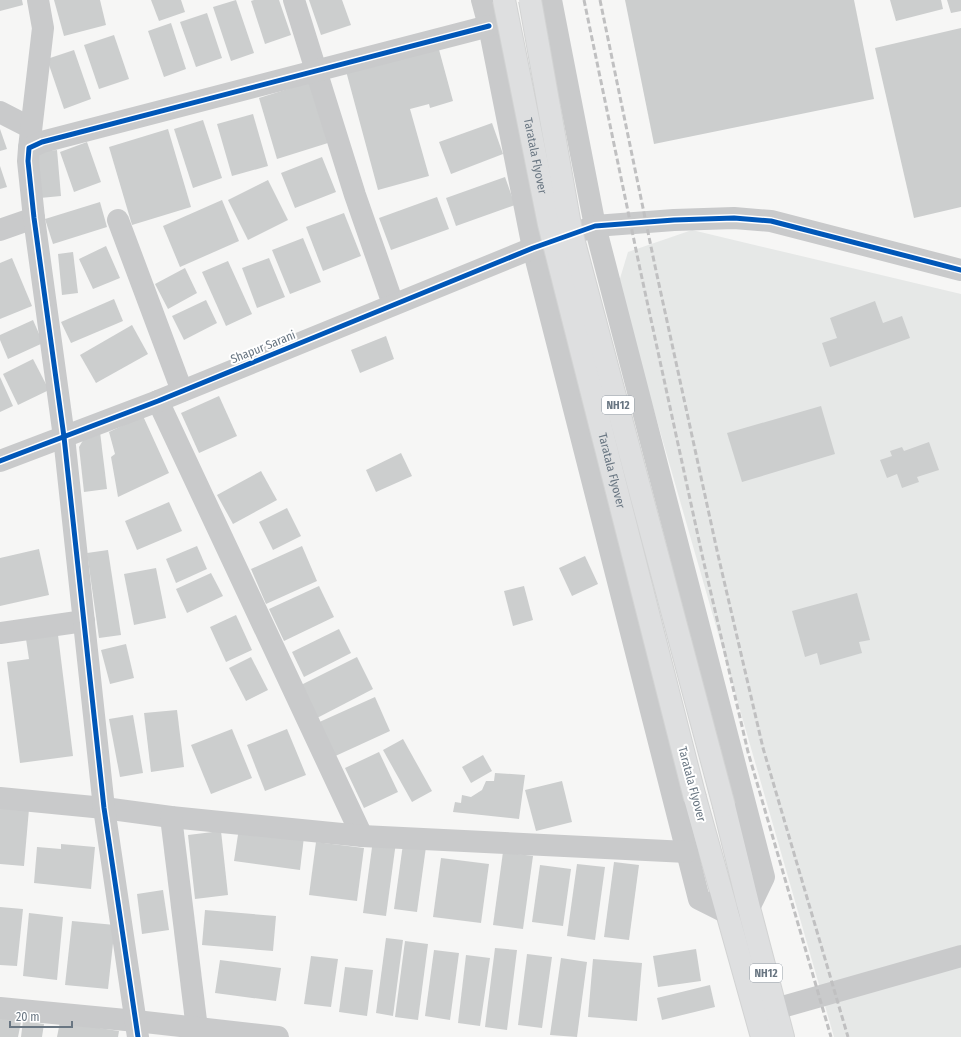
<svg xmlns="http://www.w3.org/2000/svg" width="961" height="1037" viewBox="0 0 961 1037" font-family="'Fira Sans Condensed',sans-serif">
	<rect width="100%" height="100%" fill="#f6f6f5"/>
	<path fill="#e6e8e7" d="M692 230 961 294V1037H834L618 285 628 252Z"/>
	<g fill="#cccece">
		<path d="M0 0H22L23 5 0 11Z"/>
		<path d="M54 0H100L106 25 64 36Z"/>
		<path d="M151 0H181L185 12 159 21Z"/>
		<path d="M236 0 254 53 231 61 213 7Z"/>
		<path d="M254 0H279L291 35 265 44 251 1Z"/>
		<path d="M309 0H342L351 25 321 35Z"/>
		<path d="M625 0H854L874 99 654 144Z"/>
		<path d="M890 0H941L943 9 896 21Z"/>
		<path d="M947 0H961V11L951 13Z"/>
		<path d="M207 13 222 58 196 67 180 22Z"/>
		<path d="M171 23 186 69 164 77 148 31Z"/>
		<path d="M961 28V207L914 218 875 48Z"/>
		<path d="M114 35 129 79 99 89 84 45Z"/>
		<path d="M438 46 453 101 430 108 429 104 410 109 429 176 378 190 346 71Z"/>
		<path d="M74 50 91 99 64 109 47 59Z"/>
		<path d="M310 82 328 143 277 159 259 98Z"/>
		<path d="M253 114 268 166 232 176 217 124Z"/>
		<path d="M203 120 222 178 193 188 174 129Z"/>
		<path d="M492 123 503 154 451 174 439 142Z"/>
		<path d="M0 129 7 149 0 151Z"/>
		<path d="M168 129 191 207 132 225 109 147Z"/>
		<path d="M87 142 101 182 74 192 60 152Z"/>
		<path d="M57 150 61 196 40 198 36 152Z"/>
		<path d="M322 157 336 192 295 208 281 173Z"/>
		<path d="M0 166 7 187 0 189Z"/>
		<path d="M505 177 515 205 456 226 446 198Z"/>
		<path d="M268 180 288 220 248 240 228 200Z"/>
		<path d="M437 197 449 229 391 250 379 218Z"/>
		<path d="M222 200 239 241 180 267 163 226Z"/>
		<path d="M100 202 107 227 53 244 45 219Z"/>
		<path d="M344 213 361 256 323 271 306 227Z"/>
		<path d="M303 238 321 282 290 294 272 250Z"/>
		<path d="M106 246 120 278 93 289 79 259Z"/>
		<path d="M73 252 78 293 62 295 58 254Z"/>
		<path d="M12 258 32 306 0 319V263Z"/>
		<path d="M269 258 285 297 257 308 242 268Z"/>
		<path d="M228 261 252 314 226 326 202 272Z"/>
		<path d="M185 268 197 293 168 309 155 284Z"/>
		<path d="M114 299 123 321 71 343 61 322Z"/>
		<path d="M206 300 217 323 184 340 172 316Z"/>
		<path d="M875 301 883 323 902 316 910 338 830 367 822 343 837 338 830 318Z"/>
		<path d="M33 320 43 343 8 359 0 340V335Z"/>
		<path d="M132 325 148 354 96 383 80 355Z"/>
		<path d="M386 336 394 359 360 373 351 350Z"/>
		<path d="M33 359 49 390 18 405 3 374Z"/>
		<path d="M0 377 13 406 0 412Z"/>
		<path d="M219 396 237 436 199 453 181 413Z"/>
		<path d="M821 406 835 454 742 482 727 433Z"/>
		<path d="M143 416 169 473 118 497 111 457 115 454 109 432Z"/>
		<path d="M100 432 107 489 84 492 79 447 85 437Z"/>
		<path d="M929 442 939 470 917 477 919 482 902 488 897 474 887 478 880 460 892 456 890 451 902 447 904 451Z"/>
		<path d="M401 453 412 476 376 492 366 470Z"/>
		<path d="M261 471 277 500 233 524 217 495Z"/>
		<path d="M169 502 182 531 137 550 125 521Z"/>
		<path d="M287 508 301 536 273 550 259 522Z"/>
		<path d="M197 546 207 569 176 583 166 559Z"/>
		<path d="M302 546 317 581 266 604 251 569Z"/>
		<path d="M39 549 49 595 0 606V558Z"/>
		<path d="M108 550 121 635 99 638 87 553Z"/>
		<path d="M585 556 598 584 572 596 559 568Z"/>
		<path d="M156 568 166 618 134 625 124 574Z"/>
		<path d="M211 573 223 596 187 613 176 589Z"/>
		<path d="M319 586 334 617 284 641 269 609Z"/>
		<path d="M524 586 533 620 513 626 504 591Z"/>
		<path d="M857 593 870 640 859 642 862 653 820 665 817 653 805 657 792 611Z"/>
		<path d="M236 615 252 650 226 662 210 627Z"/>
		<path d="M339 629 351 653 304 677 292 652Z"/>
		<path d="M58 635 73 756 20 763 7 662 29 659 26 639Z"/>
		<path d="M126 644 134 678 110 684 101 650Z"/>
		<path d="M251 657 268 690 246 701 229 668Z"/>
		<path d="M357 657 373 689 317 718 301 685Z"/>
		<path d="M375 697 390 731 331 758 315 724Z"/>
		<path d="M177 710 184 767 151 772 144 713Z"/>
		<path d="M133 715 143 773 120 777 109 719Z"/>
		<path d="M232 729 252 778 211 794 191 745Z"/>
		<path d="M287 729 306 775 265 791 247 745Z"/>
		<path d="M403 739 432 791 412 802 383 750Z"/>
		<path d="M379 752 398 792 364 808 345 768Z"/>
		<path d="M483 755 492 771 471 783 462 767Z"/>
		<path d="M495 773 525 775 519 819 453 812 455 802 461 803 462 795 471 797 482 790 486 781H494Z"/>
		<path d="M562 781 572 822 536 831 525 790Z"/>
		<path d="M0 807 29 809 24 866 0 864Z"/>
		<path d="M239 828 304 837 300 870 234 861Z"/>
		<path d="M221 831 228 895 195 899 188 835Z"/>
		<path d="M373 840 396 842 386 916 363 913Z"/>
		<path d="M316 842 364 848 357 901 309 895Z"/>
		<path d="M61 844 95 847 91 889 34 883 37 847 61 849Z"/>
		<path d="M403 844 426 847 417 912 394 909Z"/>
		<path d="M503 852 533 856 523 929 493 925Z"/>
		<path d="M441 858 489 864 481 923 433 917Z"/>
		<path d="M614 862 639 865 629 940 604 937Z"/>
		<path d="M577 864 605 867 595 940 567 936Z"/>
		<path d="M540 865 571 869 563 926 532 922Z"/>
		<path d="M163 890 169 930 142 934 137 894Z"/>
		<path d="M0 907 23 909 17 966 0 965Z"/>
		<path d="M205 910 276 916 273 951 202 945Z"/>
		<path d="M29 913 63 917 57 980 23 976Z"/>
		<path d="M72 921 115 925 108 989 65 985Z"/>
		<path d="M386 938 403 940 393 1016 376 1013Z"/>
		<path d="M405 941 428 944 418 1020 395 1017Z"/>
		<path d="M495 948 517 950 507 1030 485 1027Z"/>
		<path d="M696 949 701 981 658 987 653 956Z"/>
		<path d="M434 950 459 953 450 1020 425 1016Z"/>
		<path d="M527 954 552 957 542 1028 518 1025Z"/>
		<path d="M466 955 490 958 480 1026 458 1023Z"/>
		<path d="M311 956 338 959 331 1007 304 1004Z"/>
		<path d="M561 958 587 962 577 1037 550 1035Z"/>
		<path d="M593 959 642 963 637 1021 588 1017Z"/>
		<path d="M220 960 281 968 276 1001 215 993Z"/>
		<path d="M345 967 373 970 367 1016 339 1012Z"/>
		<path d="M710 985 715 1007 662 1020 657 998Z"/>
		<path d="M0 1014 22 1017 18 1037H0Z"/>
		<path d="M23 1021 44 1024 42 1037H21Z"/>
		<path d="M60 1022 119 1031 118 1037H57Z"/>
	</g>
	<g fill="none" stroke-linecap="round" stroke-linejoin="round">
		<g stroke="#d2d3d3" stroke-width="24">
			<g id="highway">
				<path d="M695 798 762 1037"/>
				<path d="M724 806 749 908 783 1037"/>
			</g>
		</g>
		<g stroke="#c9cacb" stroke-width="22">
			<path d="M294 0 355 195 393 304"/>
			<path d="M482 0 489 26 533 248 699 899 729 914"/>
			<path d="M551 0 595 226 764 877 749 908"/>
			<path d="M0 112 31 128"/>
			<path d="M29 148 43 28 38 0"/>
			<path d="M118 220 182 391"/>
			<path d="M0 230 34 218"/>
			<path d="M158 401 362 836"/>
			<path d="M0 461 158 401 533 248 595 226 674 220 734 218 771 221 961 270"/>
			<path d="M0 633 84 621"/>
			<path d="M0 798 104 808 171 817 362 836 687 852"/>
			<path d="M171 817 198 1037"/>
			<path d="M0 1008 136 1021 278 1037"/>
			<path d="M775 1009 961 956"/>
			<path d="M138 1037 104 808 64 437 34 218 28 161 29 148 42 142 489 26"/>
		</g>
		<use href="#highway" stroke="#dedfe0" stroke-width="22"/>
		<g stroke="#c0c0c1" stroke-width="3" stroke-dasharray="6 3" stroke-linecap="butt">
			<path d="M584 0 640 269 703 559 748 752 831 1037"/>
			<path d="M600 0 655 266 718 555 763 748 848 1037"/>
		</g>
		<g stroke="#d2d3d3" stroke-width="24" stroke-linecap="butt">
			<g id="highway-bridge">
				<path id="s1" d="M504 0 549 224 695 798"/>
				<path d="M530 0 571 231 724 806"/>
			</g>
		</g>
		<use href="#highway-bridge" stroke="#dedfe0" stroke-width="22"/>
		<g stroke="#fff" stroke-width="8">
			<g id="cycleway">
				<path d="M0 461 158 401 533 248 595 226 674 220 734 218 771 221 961 270"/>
				<path d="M138 1037 104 808 64 437 34 218 28 161 29 148 42 142 489 26"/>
			</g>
		</g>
		<use href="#cycleway" stroke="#0057b8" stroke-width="5"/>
	</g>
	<g text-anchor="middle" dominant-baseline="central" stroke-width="4" stroke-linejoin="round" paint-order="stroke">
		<g fill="#fff" stroke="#969fa8" stroke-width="1">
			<rect x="602" y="396" width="32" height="18" rx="3"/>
			<rect x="750" y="964" width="32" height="18" rx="3"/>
		</g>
		<g font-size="11" font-weight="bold" fill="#697682">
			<text x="618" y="405">NH12</text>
			<text x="766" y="973">NH12</text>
		</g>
		<g font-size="12" fill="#697682" stroke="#fff">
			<text stroke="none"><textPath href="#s1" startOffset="159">Taratala Flyover</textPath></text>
			<text transform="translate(263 347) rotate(-22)">Shapur Sarani</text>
			<text stroke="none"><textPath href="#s1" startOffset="483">Taratala Flyover</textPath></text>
			<text transform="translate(692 784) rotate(75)">Taratala Flyover</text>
		</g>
	</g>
	<path d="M10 1021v6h62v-6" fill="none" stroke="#697682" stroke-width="2"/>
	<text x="16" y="1021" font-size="12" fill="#697682" stroke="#ffffff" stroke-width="3" paint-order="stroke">20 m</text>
</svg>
